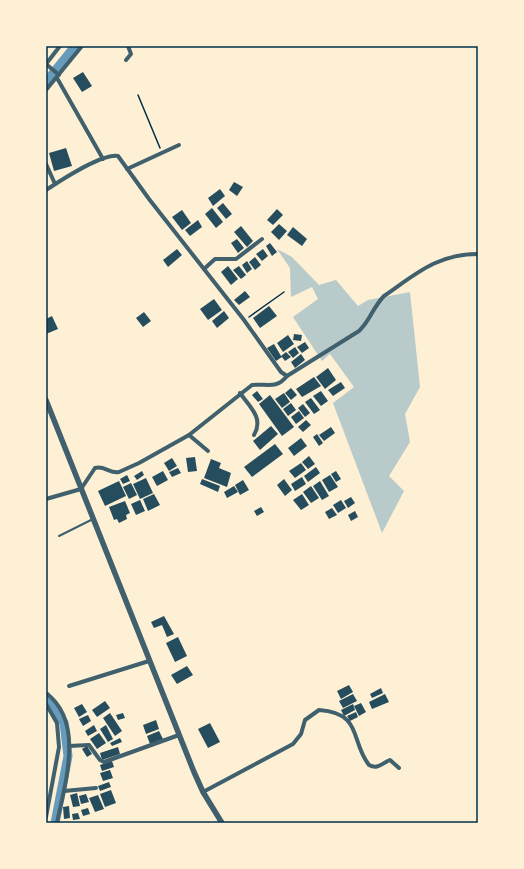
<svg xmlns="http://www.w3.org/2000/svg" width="524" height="869" viewBox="0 0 524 869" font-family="Lato,sans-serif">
	<rect width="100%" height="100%" fill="#fdf0d5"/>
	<path fill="#b9caca" d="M277 249 292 257 319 285 336 280 358 306 368 300 410 292 420 387 405 414 410 442 389 476 404 491 382 533 333 403 354 387 330 354 322 361 293 317 318 299 312 287 291 297 290 268Z"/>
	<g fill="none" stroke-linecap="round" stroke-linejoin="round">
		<g stroke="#669bbc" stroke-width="9">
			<path d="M46 82 75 46"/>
			<path d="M46 696 64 723 68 756 55 823"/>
		</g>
	</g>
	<g fill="#264d5e">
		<path d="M83 72 92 86 82 92 73 78Z"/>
		<path d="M66 148 72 166 54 171 49 153Z"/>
		<path d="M234 182 243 187 237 196 229 190Z"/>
		<path d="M220 189 225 196 213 206 208 198Z"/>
		<path d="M223 203 232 214 226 219 217 208Z"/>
		<path d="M212 208 223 222 216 228 205 214Z"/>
		<path d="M277 209 283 215 273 225 267 220Z"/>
		<path d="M182 210 191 223 182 230 172 217Z"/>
		<path d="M198 220 202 227 190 236 185 230Z"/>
		<path d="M279 224 287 231 279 240 271 232Z"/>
		<path d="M241 226 253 241 247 247 234 232Z"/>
		<path d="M293 227 307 239 302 246 287 235Z"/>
		<path d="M237 239 244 248 238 253 231 243Z"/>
		<path d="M270 243 277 252 272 256 266 246Z"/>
		<path d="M177 249 182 255 168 267 163 260Z"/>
		<path d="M263 249 268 256 262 261 256 254Z"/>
		<path d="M255 257 261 265 255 270 249 262Z"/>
		<path d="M247 261 252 269 247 273 242 265Z"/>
		<path d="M228 266 238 279 231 285 221 272Z"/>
		<path d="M239 266 246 275 241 279 233 270Z"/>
		<path d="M245 291 250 297 239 305 234 300Z"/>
		<path d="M214 299 222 310 208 320 200 309Z"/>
		<path d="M269 306 277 316 260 328 253 318Z"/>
		<path d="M224 311 229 318 217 328 212 321Z"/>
		<path d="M144 312 151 321 143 327 136 318Z"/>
		<path d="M52 316 58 329 46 334V319Z"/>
		<path d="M294 334 302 335 301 341 293 340Z"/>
		<path d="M288 335 294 344 283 352 277 343Z"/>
		<path d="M305 342 309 348 302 353 297 347Z"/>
		<path d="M274 344 281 356 286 352 291 357 285 361 282 357 276 361 267 348Z"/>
		<path d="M295 347 299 353 293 358 288 352Z"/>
		<path d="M301 354 305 360 295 368 291 362Z"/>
		<path d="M328 368 336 380 325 389 316 377Z"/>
		<path d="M314 377 321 386 302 397 296 389Z"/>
		<path d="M341 382 345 388 333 396 328 390Z"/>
		<path d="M291 388 297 395 291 400 285 393Z"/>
		<path d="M257 391 263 399 258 402 252 395Z"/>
		<path d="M321 391 328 401 321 406 313 396Z"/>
		<path d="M284 393 290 402 282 408 275 399Z"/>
		<path d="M270 395 294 427 282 436 259 404Z"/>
		<path d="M311 398 320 410 314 414 305 402Z"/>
		<path d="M291 403 296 410 288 416 283 409Z"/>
		<path d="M303 404 310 413 305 417 298 408Z"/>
		<path d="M299 411 304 418 296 424 291 417Z"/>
		<path d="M306 420 311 425 303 432 298 427Z"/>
		<path d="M271 426 278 434 260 450 253 441Z"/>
		<path d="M331 427 335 433 324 441 319 435Z"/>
		<path d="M317 434 323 443 319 446 313 437Z"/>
		<path d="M301 438 307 446 294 456 288 448Z"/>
		<path d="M275 444 283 454 252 477 244 467Z"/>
		<path d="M309 456 315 464 308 469 302 462Z"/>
		<path d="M195 457 197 471 188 472 186 458Z"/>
		<path d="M172 458 177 466 169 471 164 463Z"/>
		<path d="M211 459 221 463 219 468 231 473 227 487 204 478Z"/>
		<path d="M301 463 306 470 295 478 289 471Z"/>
		<path d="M316 467 320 473 308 482 304 476Z"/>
		<path d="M178 468 181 473 172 477 169 472Z"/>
		<path d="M142 471 144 475 137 480 134 476Z"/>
		<path d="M163 471 168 480 157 486 152 477Z"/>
		<path d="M336 471 341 479 336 482 331 474Z"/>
		<path d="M127 475 130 481 123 484 120 479Z"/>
		<path d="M330 475 338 487 329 492 322 480Z"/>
		<path d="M302 477 306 484 295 491 291 484Z"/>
		<path d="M146 478 153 493 140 499 133 484Z"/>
		<path d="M202 479 220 486 218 492 200 484Z"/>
		<path d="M284 479 292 490 285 496 277 485Z"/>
		<path d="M243 480 249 490 240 495 235 485Z"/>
		<path d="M119 481 126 496 105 506 98 491Z"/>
		<path d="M320 481 329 496 322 500 313 486Z"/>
		<path d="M131 483 137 495 129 499 123 487Z"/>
		<path d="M234 486 238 492 227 498 224 492Z"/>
		<path d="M311 486 319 498 311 503 303 492Z"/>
		<path d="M154 494 160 505 148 511 143 499Z"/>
		<path d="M302 494 309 505 301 510 293 500Z"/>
		<path d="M351 497 355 503 348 508 344 501Z"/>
		<path d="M140 500 145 511 136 515 131 504Z"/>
		<path d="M341 500 346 508 338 513 333 505Z"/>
		<path d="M125 501 130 513 126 515 127 519 119 523 117 519 114 520 109 507Z"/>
		<path d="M261 507 264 512 257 516 254 511Z"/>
		<path d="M332 508 337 515 329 519 325 512Z"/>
		<path d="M355 511 358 517 351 521 348 515Z"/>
		<path d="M164 616 174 634 167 637 162 625 154 628 151 622Z"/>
		<path d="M178 637 187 656 175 662 166 643Z"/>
		<path d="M187 666 193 675 177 684 171 675Z"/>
		<path d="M349 685 353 692 341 699 337 691Z"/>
		<path d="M381 688 383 693 372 698 370 694Z"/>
		<path d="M353 694 357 701 343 708 339 701Z"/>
		<path d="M385 694 389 702 372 709 369 702Z"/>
		<path d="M105 701 110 708 97 717 92 710Z"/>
		<path d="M361 703 366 712 359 716 354 706Z"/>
		<path d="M82 704 87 712 79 717 74 708Z"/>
		<path d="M353 704 355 710 344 716 341 710Z"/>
		<path d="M356 712 358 717 350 721 347 716Z"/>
		<path d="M110 713 122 731 115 736 103 718Z"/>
		<path d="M123 713 125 718 118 720 116 715Z"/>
		<path d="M88 715 91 721 83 726 79 719Z"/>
		<path d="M156 720 159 729 146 734 143 725Z"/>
		<path d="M210 723 220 742 208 748 198 729Z"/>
		<path d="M94 725 97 731 88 736 85 731Z"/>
		<path d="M106 725 113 739 108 742 100 729Z"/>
		<path d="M159 731 163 739 150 744 147 736Z"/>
		<path d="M99 733 106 743 97 749 90 739Z"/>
		<path d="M120 738 122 742 112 746 110 743Z"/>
		<path d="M87 746 92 754 87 757 82 749Z"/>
		<path d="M118 747 120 754 102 760 100 753Z"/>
		<path d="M112 761 114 767 102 771 100 765Z"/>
		<path d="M110 770 113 778 103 781 100 773Z"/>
		<path d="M109 782 111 787 100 791 98 786Z"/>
		<path d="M111 790 116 803 105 807 100 794Z"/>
		<path d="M77 793 80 806 73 807 70 795Z"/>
		<path d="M86 794 89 802 81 804 79 796Z"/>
		<path d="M98 795 104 809 95 812 89 798Z"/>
		<path d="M69 806 70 818 64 819 63 807Z"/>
		<path d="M88 808 90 814 83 816 81 810Z"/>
		<path d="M78 813 80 819 73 820 72 814Z"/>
	</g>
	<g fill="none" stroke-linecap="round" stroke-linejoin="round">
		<g stroke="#003049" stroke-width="1.5">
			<path d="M138 95 160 148"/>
			<path d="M249 317 284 292"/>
		</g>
		<path stroke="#3f606c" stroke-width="2" d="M59 536 93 519"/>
		<g stroke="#3f606c" stroke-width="4">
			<path d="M126 60 131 54 128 46"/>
			<path d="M46 64 60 46"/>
			<path d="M46 64 59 75"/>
			<path d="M57 78 103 159"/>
			<path d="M46 90 82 46"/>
			<path d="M46 164 55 184"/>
			<path d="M127 169 179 145"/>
			<path d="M46 190C60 181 102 153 118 156L149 199 244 320 281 372 287 376"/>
			<path d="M204 269 215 259H236L262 239"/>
			<path d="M240 393C250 407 264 418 254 435"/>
			<path d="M189 435 208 451"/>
			<path d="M46 499 81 489 95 468C104 465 110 474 119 472L139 463 189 435 252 385C266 383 276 390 287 376L359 331C370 321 373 307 384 296 416 274 437 254 478 254"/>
			<path d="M69 686 149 661"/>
			<path d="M46 693C85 722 65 783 57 823"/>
			<path d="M46 704 57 723 59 747 46 817"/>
			<path d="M69 746 89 745 100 760 104 762 179 735"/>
			<path d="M64 791 96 788"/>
			<path d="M203 792 293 744 301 734 305 720 319 710C363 713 350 741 369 765 378 770 382 763 390 760L399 768"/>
		</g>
		<path stroke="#3f606c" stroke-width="5.5" d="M46 400 194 772 203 792 222 823"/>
	</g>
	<rect width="524" height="869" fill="none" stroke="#fdf0d5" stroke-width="94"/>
	<rect x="47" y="47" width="430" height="775" fill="none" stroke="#003049" stroke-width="1.5"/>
</svg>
